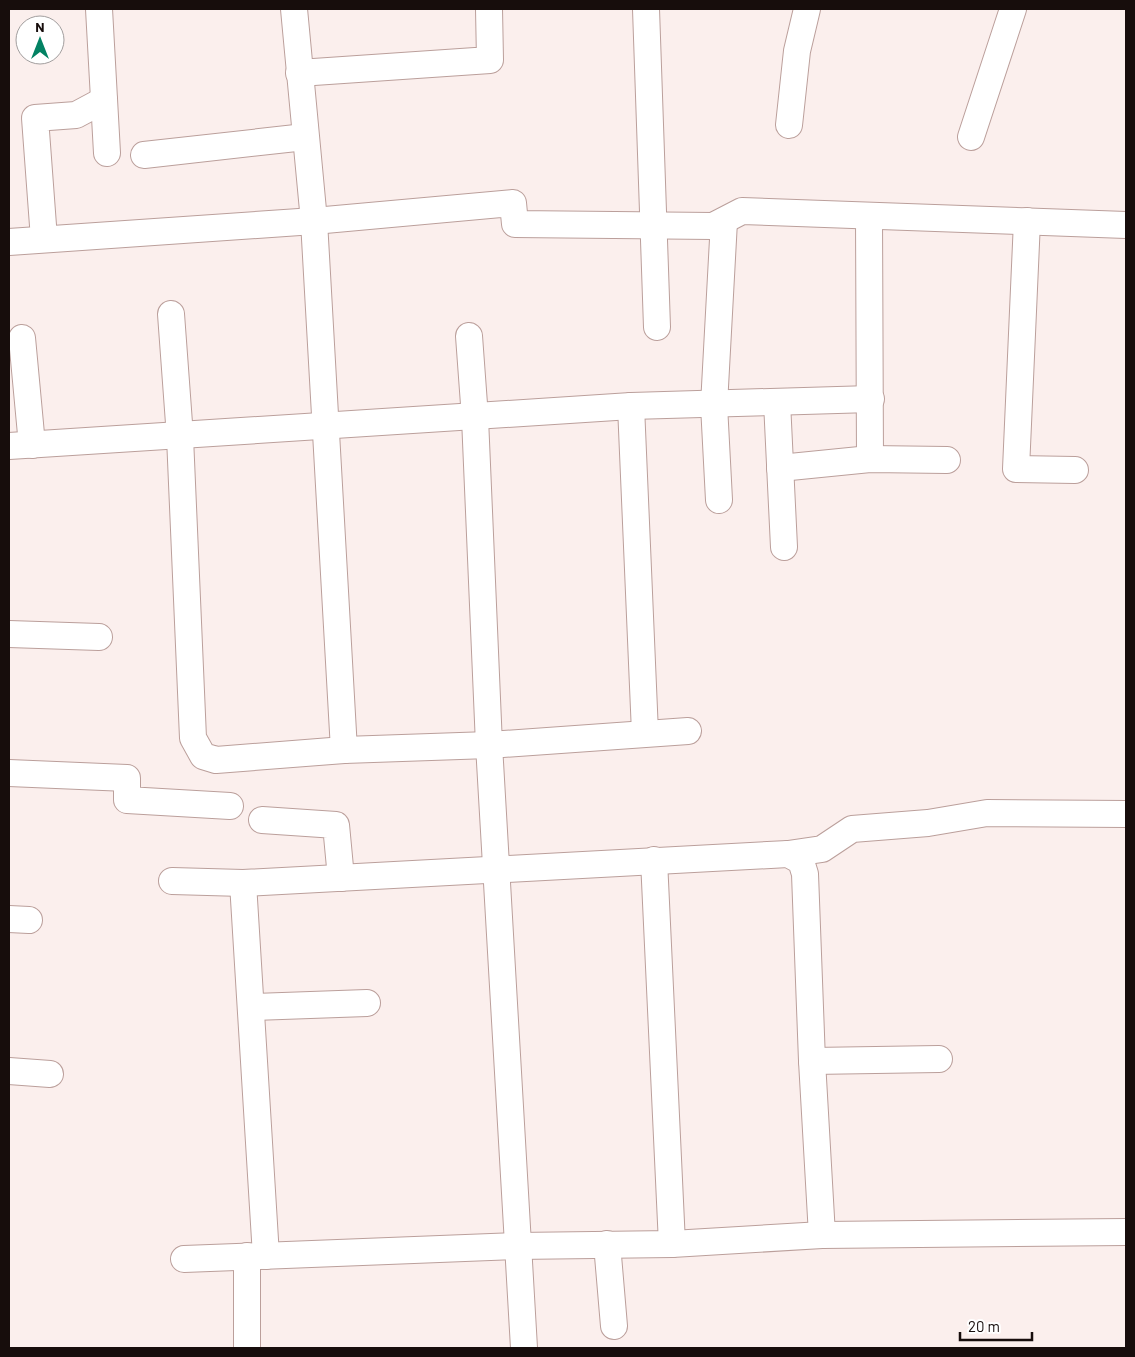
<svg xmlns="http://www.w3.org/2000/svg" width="1135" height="1357" viewBox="0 0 1135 1357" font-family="Barlow,sans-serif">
	<rect width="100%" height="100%" fill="#fbefed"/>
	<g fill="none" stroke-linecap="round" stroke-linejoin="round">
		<g stroke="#bb9f9b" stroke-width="28">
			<g id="street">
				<path d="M99 9 107 153"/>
				<path d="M294 9 314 221 344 750"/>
				<path d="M646 9 657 327"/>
				<path d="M299 73 490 60 489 9"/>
				<path d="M789 125 797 51 807 9"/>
				<path d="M971 137 1013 9"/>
				<path d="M144 155 305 137"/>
				<path d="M869 216 870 459"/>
				<path d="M1027 221 1016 469 1075 470"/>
				<path d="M44 239 35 118 76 115 104 100"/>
				<path d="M9 242 314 221 513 203 515 224 713 226 742 211 1126 225"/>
				<path d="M171 314 180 437 193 738 203 756 216 760 344 750 489 745 688 731"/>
				<path d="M469 336 475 418 489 745 524 1348"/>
				<path d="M22 338 32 445"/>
				<path d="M777 402 784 547"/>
				<path d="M631 406 645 733"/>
				<path d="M9 446 631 406 871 399"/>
				<path d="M780 468 870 459 947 460"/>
				<path d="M719 500 714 405 724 221"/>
				<path d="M9 634 99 637"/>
				<path d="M9 773 127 778V800L230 806"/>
				<path d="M262 820 336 825 341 878"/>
				<path d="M788 854 822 849 852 829 928 823 987 813 1126 814"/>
				<path d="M654 860 672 1244"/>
				<path d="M172 881 243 883 788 854 801 861 805 874 812 1061 822 1235"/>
				<path d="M243 883 266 1256"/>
				<path d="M9 919 29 920"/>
				<path d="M251 1007 367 1003"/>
				<path d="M812 1061 939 1059"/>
				<path d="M9 1071 50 1074"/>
				<path d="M607 1244 614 1326"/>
				<path d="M184 1259 516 1246 672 1244 822 1235 1126 1232"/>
				<path d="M247 1348V1256"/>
			</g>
		</g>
		<use href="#street" stroke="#fff" stroke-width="26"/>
	</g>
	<rect width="1135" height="1357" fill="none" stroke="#170d0c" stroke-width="20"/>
	<g transform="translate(40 40)"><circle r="24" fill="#ffffff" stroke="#a29e9e"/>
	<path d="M0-4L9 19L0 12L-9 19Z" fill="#038263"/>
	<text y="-8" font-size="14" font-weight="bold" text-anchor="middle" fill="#170d0c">N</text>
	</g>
	<path d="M960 1332v8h72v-8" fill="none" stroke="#170d0c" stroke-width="2.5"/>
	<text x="968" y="1332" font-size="15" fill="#170d0c" stroke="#ffffff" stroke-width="4" paint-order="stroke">20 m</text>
</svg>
